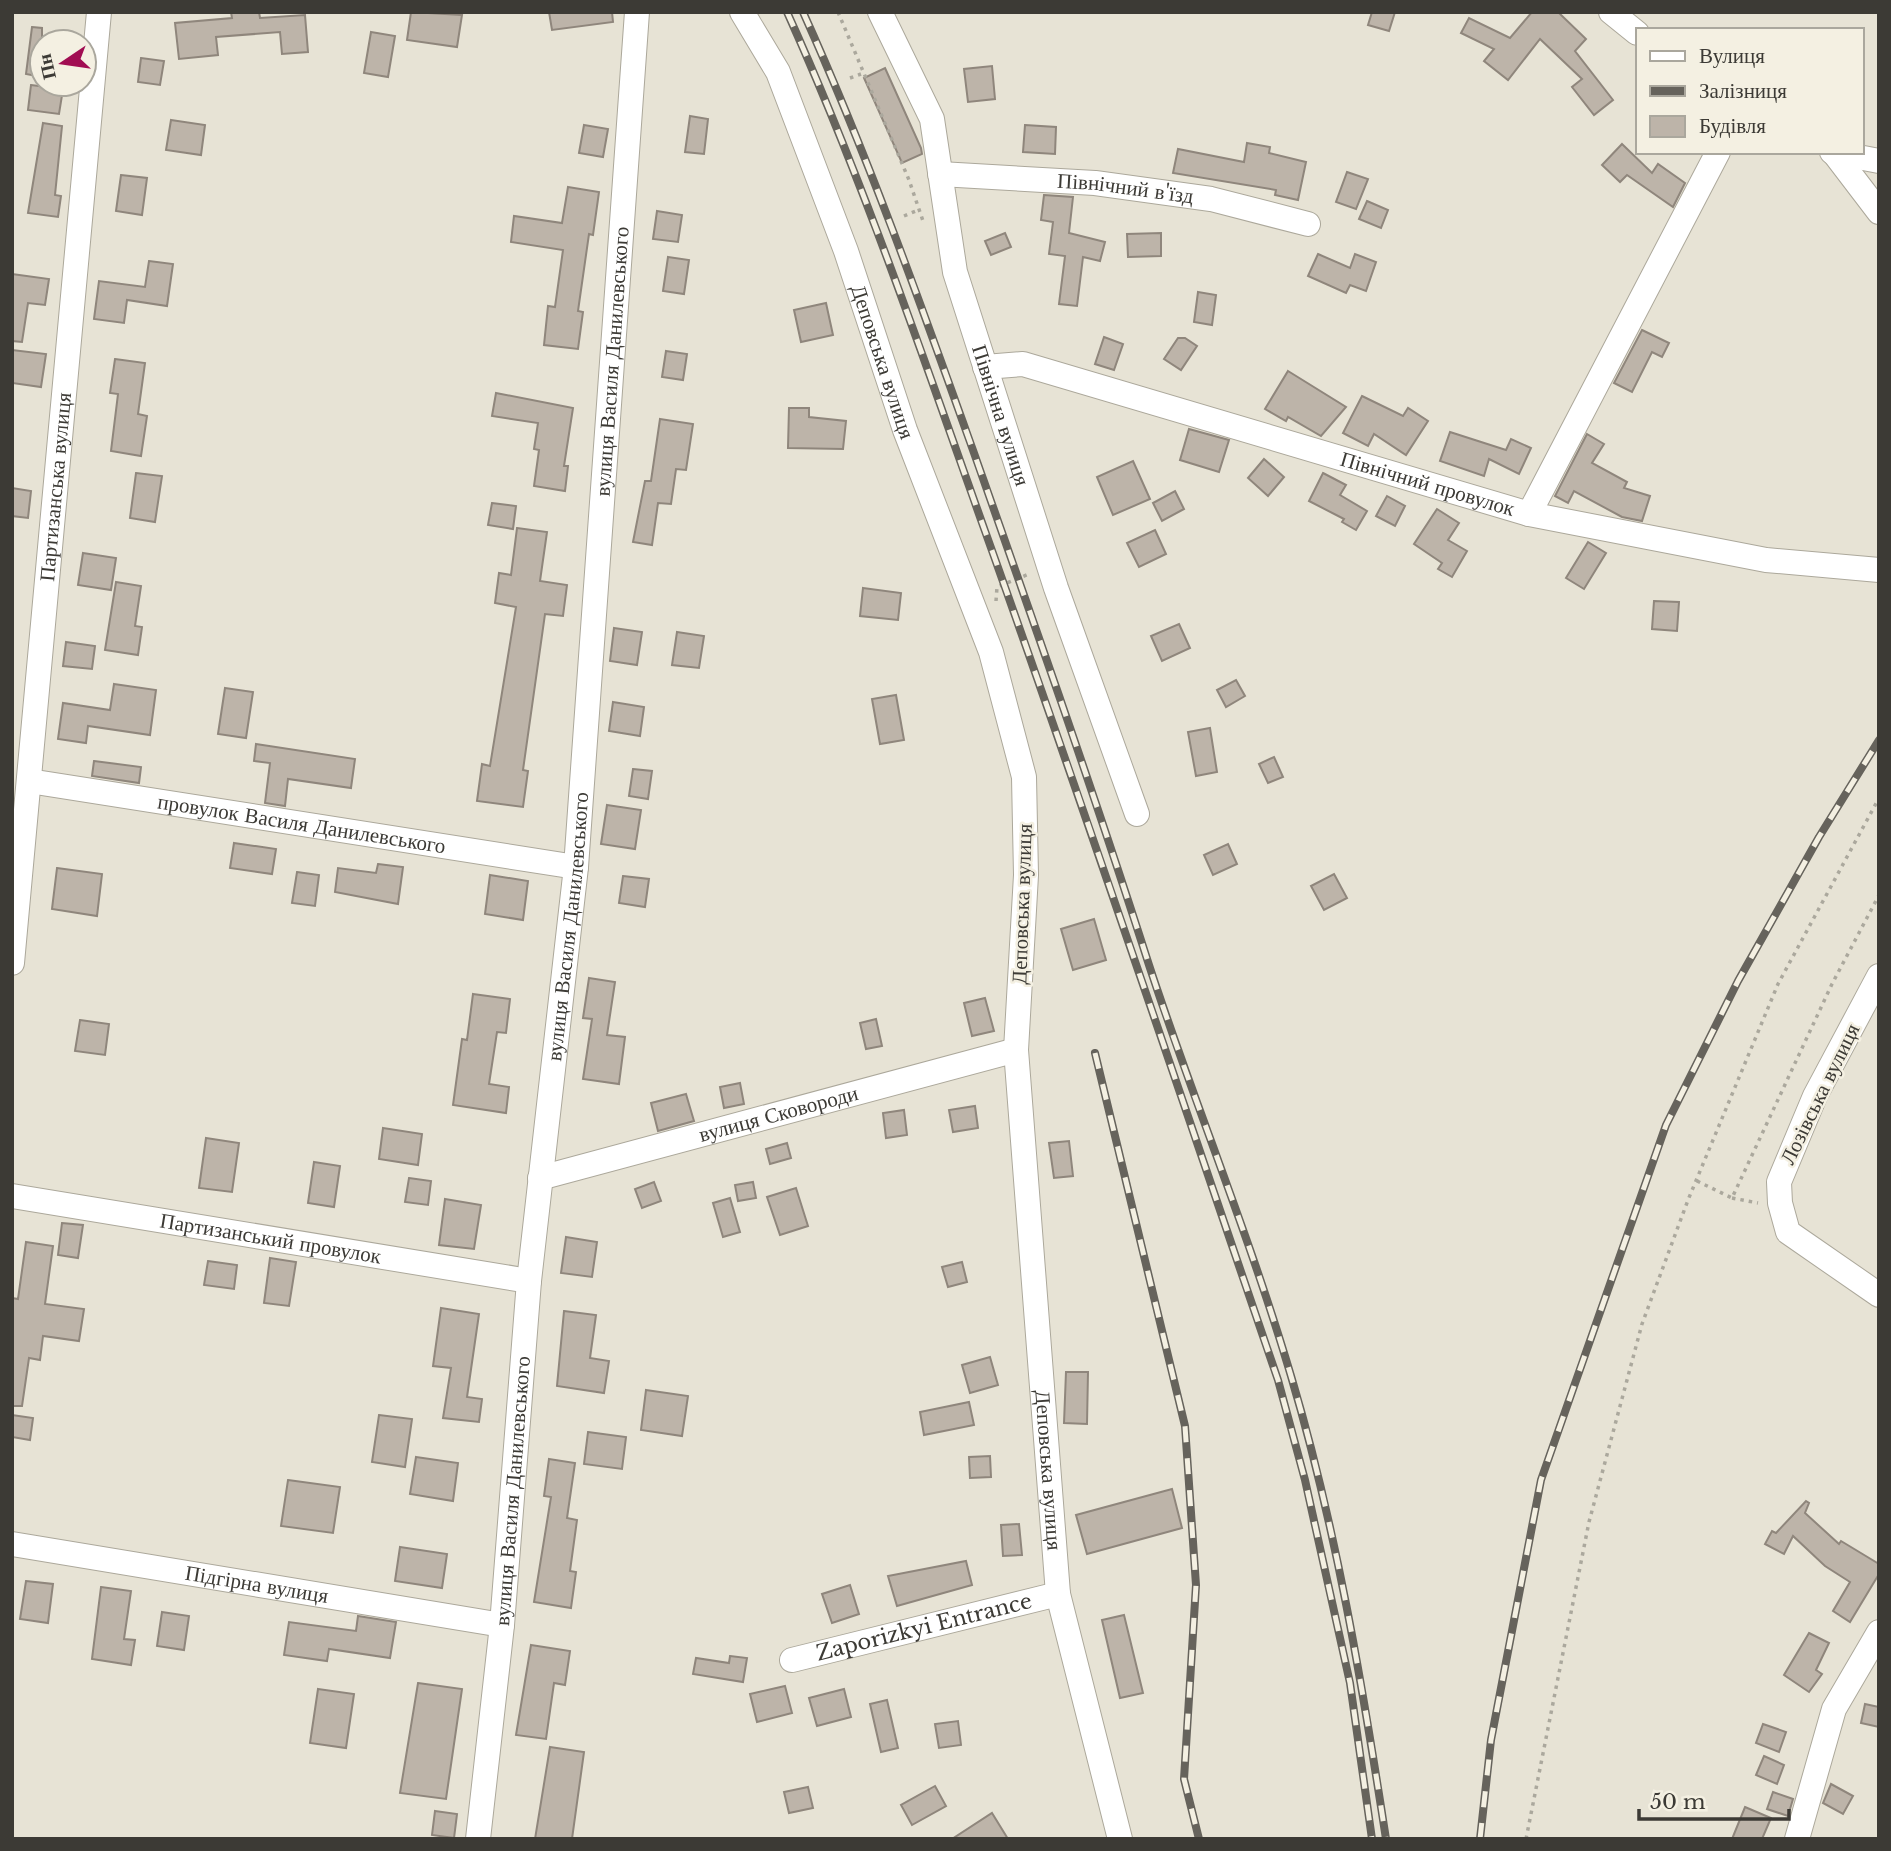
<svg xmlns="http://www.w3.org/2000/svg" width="1891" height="1851" viewBox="0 0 1891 1851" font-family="'Libre Baskerville',serif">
	<rect width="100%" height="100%" fill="#e7e3d5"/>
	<g fill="#bdb4a9" stroke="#8f867c" stroke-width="2">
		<path d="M231 12H259L260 18 305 15 308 52 282 54 280 32 216 37 218 55 179 59 175 23 232 18Z"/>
		<path d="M411 12 462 15 457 47 407 40Z"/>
		<path d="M549 12H612L613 22 552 30Z"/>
		<path d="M1372 12H1395L1389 31 1368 25Z"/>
		<path d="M1532 12H1558L1586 39 1575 51 1613 100 1594 115 1572 87 1582 79 1540 39 1508 80 1484 61 1494 49 1461 33 1469 18 1510 38Z"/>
		<path d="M32 27 42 28V77L26 74Z"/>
		<path d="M371 32 395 36 388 77 364 73Z"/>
		<path d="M141 58 164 61 160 85 138 82Z"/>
		<path d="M992 66 995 99 968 102 964 69Z"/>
		<path d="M885 68 921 148 922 154 902 163 864 78Z"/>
		<path d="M31 85 63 89 59 114 28 110Z"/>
		<path d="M690 116 708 119 704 154 685 152Z"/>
		<path d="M171 120 205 125 201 155 166 150Z"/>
		<path d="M43 123 62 126 55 195 61 196 58 217 28 213Z"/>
		<path d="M584 125 608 129 603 157 579 153Z"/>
		<path d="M1025 125 1056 127 1055 154 1023 152Z"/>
		<path d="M1247 143 1270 147 1269 153 1306 162 1298 200 1275 195 1276 190 1173 173 1178 149 1244 162Z"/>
		<path d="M1622 144 1652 173 1658 164 1685 183 1673 207 1627 175 1620 182 1602 165Z"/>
		<path d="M1347 172 1368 179 1356 209 1336 202Z"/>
		<path d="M121 175 147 178 142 215 116 211Z"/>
		<path d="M568 187 599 192 593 235 589 234 578 311 583 312 578 349 544 345 548 306 555 307 563 250 511 242 514 216 562 223Z"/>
		<path d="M1044 195 1073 197 1069 233 1105 242 1100 261 1083 257 1077 306 1059 304 1065 256 1049 254 1053 222 1041 220Z"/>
		<path d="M1367 201 1388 210 1381 228 1359 219Z"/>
		<path d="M657 211 682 215 678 242 653 239Z"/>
		<path d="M1005 233 1011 247 991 255 985 241Z"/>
		<path d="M1161 233V256L1128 257 1127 234Z"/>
		<path d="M1318 254 1350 268 1355 254 1376 262 1366 291 1350 285 1346 293 1308 276Z"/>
		<path d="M668 257 689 260 684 294 663 291Z"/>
		<path d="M149 261 173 264 167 306 127 300 124 323 94 319 99 281 145 287Z"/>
		<path d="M12 274 49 279 45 305 28 303 22 342 12 341Z"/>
		<path d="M1198 292 1216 295 1212 325 1194 322Z"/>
		<path d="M826 303 833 335 801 342 794 310Z"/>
		<path d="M1642 330 1669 343 1662 357 1652 352 1632 392 1614 383Z"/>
		<path d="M1104 337 1123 344 1114 370 1095 364Z"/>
		<path d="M1178 338H1185L1197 346 1181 370 1164 359Z"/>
		<path d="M12 350 46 354 41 387 12 383Z"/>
		<path d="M666 351 687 354 683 380 662 377Z"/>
		<path d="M115 359 145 363 138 414 147 416 141 456 111 451 118 394 110 393Z"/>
		<path d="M1288 371 1346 407 1321 436 1288 417 1286 421 1265 409Z"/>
		<path d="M496 393 573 408 564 466H568L565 491 534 486 539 450 534 449 538 423 492 416Z"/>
		<path d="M1362 396 1403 416 1408 408 1428 421 1406 455 1374 434 1368 446 1343 433Z"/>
		<path d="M789 408H809V417L846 421 843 449 788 448Z"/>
		<path d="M660 419 693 424 686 470 676 469 671 504 658 503 652 545 633 542 645 481H651Z"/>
		<path d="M1189 429 1229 440 1219 472 1180 460Z"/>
		<path d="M1450 432 1506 450 1511 439 1531 448 1519 474 1489 459 1484 476 1440 461Z"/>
		<path d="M1587 434 1604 444 1592 463 1627 482 1624 488 1650 496 1642 521 1622 517 1574 491 1568 503 1555 496Z"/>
		<path d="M1264 459 1284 477 1268 496 1248 478Z"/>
		<path d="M1133 461 1150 499 1113 515 1097 477Z"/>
		<path d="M136 473 162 476 155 522 130 518Z"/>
		<path d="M1323 473 1346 485 1340 495 1367 511 1356 530 1342 522 1344 519 1309 501Z"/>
		<path d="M12 488 31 491 28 518 12 516Z"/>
		<path d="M1175 491 1184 509 1162 521 1153 503Z"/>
		<path d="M1387 496 1405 506 1395 526 1376 516Z"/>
		<path d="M492 503 516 506 513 529 488 525Z"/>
		<path d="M1437 509 1459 523 1448 540 1467 551 1452 577 1438 569 1442 563 1414 544Z"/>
		<path d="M517 528 547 532 540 581 567 585 563 616 545 614 523 770 528 771 523 807 477 801 482 764 490 766 516 607 495 603 499 573 511 575Z"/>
		<path d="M1155 530 1166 554 1139 567 1127 543Z"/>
		<path d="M1588 542 1606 553 1584 589 1566 578Z"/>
		<path d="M83 553 116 558 111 590 78 585Z"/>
		<path d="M116 582 141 586 135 626 142 627 138 655 105 650Z"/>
		<path d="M863 588 901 593 898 620 860 616Z"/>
		<path d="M1654 601 1679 602 1677 631 1652 629Z"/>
		<path d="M1179 624 1190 648 1162 661 1151 636Z"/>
		<path d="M614 628 642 632 637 665 610 661Z"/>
		<path d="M677 632 704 636 699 668 672 665Z"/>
		<path d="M66 642 95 646 92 669 63 666Z"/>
		<path d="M1236 680 1245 696 1226 707 1217 690Z"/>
		<path d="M114 684 156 690 150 735 88 726 86 743 58 739 63 703 110 710Z"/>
		<path d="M225 688 253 692 246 738 218 734Z"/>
		<path d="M896 695 904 740 880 744 872 699Z"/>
		<path d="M613 702 644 707 640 736 609 731Z"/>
		<path d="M1210 728 1217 772 1196 776 1188 732Z"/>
		<path d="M256 744 355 759 351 788 288 779 285 806 265 803 270 763 254 761Z"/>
		<path d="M1274 757 1283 777 1268 783 1259 764Z"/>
		<path d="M94 761 141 767 139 783 92 776Z"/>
		<path d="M633 769 652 771 648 799 629 796Z"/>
		<path d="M607 805 641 810 635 849 601 844Z"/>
		<path d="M234 843 276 849 272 874 230 868Z"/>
		<path d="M1228 844 1237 864 1213 875 1204 855Z"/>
		<path d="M378 864 403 867 398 904 335 892 338 868 376 873Z"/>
		<path d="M57 868 102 874 97 916 52 909Z"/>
		<path d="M297 872 319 875 315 906 292 903Z"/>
		<path d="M1334 874 1347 898 1324 910 1311 886Z"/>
		<path d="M490 875 528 881 523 920 485 914Z"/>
		<path d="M623 876 649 879 645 907 619 903Z"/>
		<path d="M1094 919 1106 960 1073 970 1061 929Z"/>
		<path d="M589 978 615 982 607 1035 625 1037 619 1084 583 1079 592 1019 583 1018Z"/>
		<path d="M473 994 510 999 506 1033 497 1032 489 1084 509 1087 506 1113 453 1105 462 1039 467 1040Z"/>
		<path d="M985 998 994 1031 972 1036 964 1003Z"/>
		<path d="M876 1019 882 1046 866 1049 860 1023Z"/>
		<path d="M80 1020 109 1024 105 1055 75 1051Z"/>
		<path d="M740 1083 744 1104 724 1108 720 1087Z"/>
		<path d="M686 1094 694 1121 658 1131 651 1103Z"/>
		<path d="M975 1106 978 1128 953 1132 949 1110Z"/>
		<path d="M904 1110 907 1135 886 1138 883 1113Z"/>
		<path d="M383 1128 422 1134 418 1165 379 1159Z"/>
		<path d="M206 1138 239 1143 232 1192 199 1188Z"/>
		<path d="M1069 1141 1073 1176 1054 1178 1049 1143Z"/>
		<path d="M787 1143 791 1158 770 1164 766 1149Z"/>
		<path d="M314 1162 340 1166 334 1207 308 1203Z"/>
		<path d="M409 1178 431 1181 428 1205 405 1202Z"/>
		<path d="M654 1182 661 1201 642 1208 635 1189Z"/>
		<path d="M753 1182 756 1198 738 1201 735 1185Z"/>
		<path d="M796 1188 808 1226 780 1235 767 1197Z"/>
		<path d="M730 1198 740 1232 723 1237 713 1203Z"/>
		<path d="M445 1199 481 1205 474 1249 439 1245Z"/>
		<path d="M62 1223 83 1225 78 1258 58 1255Z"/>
		<path d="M566 1237 597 1242 592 1277 561 1273Z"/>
		<path d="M26 1242 53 1246 45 1304 84 1309 79 1341 43 1336 40 1360 29 1358 22 1406H12V1298L18 1299Z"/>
		<path d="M270 1258 296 1262 289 1306 264 1303Z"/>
		<path d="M208 1261 237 1265 234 1289 204 1285Z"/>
		<path d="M962 1262 967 1282 948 1287 942 1267Z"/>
		<path d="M441 1308 479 1314 467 1397 482 1399 479 1422 443 1418 451 1368 433 1366Z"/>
		<path d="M564 1311 596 1315 590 1358 609 1361 604 1393 557 1386Z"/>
		<path d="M990 1357 998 1385 970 1393 962 1365Z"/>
		<path d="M1066 1372H1088L1087 1424 1064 1423Z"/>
		<path d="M646 1390 688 1396 682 1436 641 1430Z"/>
		<path d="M969 1402 974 1425 924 1435 920 1412Z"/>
		<path d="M12 1415 33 1418 30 1440 12 1437Z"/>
		<path d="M379 1415 412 1419 405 1467 372 1462Z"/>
		<path d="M588 1432 626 1437 622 1469 584 1464Z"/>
		<path d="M990 1456 991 1477 970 1478 969 1457Z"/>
		<path d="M416 1457 458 1463 453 1501 410 1494Z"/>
		<path d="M549 1459 575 1463 567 1518 577 1520 570 1571 576 1572 571 1608 534 1602 551 1497 544 1496Z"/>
		<path d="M288 1480 340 1487 333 1533 281 1526Z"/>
		<path d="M1172 1489 1182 1528 1087 1554 1076 1515Z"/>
		<path d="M1806 1501 1809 1503 1805 1513 1839 1544 1841 1541 1879 1564V1574L1850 1622 1833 1611 1850 1582 1825 1566 1793 1536 1784 1554 1765 1544 1772 1531 1776 1533Z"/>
		<path d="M1019 1524 1022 1555 1003 1556 1001 1525Z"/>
		<path d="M400 1547 447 1554 442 1588 395 1581Z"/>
		<path d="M966 1561 972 1585 897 1606 888 1576Z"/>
		<path d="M26 1581 53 1584 48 1623 20 1619Z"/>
		<path d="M850 1585 859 1614 832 1623 822 1594Z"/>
		<path d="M101 1587 131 1591 124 1639 135 1640 131 1665 92 1659Z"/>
		<path d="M162 1612 189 1616 184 1650 157 1646Z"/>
		<path d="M1124 1615 1143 1693 1120 1698 1102 1620Z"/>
		<path d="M358 1616 396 1622 390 1658 329 1649 327 1661 284 1655 289 1622 356 1631Z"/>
		<path d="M1809 1633 1829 1643 1816 1670 1822 1674 1809 1692 1784 1675Z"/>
		<path d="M531 1645 570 1651 565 1685 554 1683 546 1739 516 1735Z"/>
		<path d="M730 1656 747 1658 743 1682 693 1674 696 1658 729 1663Z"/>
		<path d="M418 1683 462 1689 446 1799 400 1793Z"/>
		<path d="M785 1686 792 1713 757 1722 750 1694Z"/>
		<path d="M318 1689 354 1694 346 1748 310 1743Z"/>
		<path d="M844 1689 851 1717 817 1726 809 1698Z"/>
		<path d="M887 1700 898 1748 881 1752 870 1704Z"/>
		<path d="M1865 1704 1879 1707V1727L1861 1723Z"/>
		<path d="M958 1721 961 1745 939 1748 935 1724Z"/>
		<path d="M1763 1724 1786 1732 1779 1752 1756 1743Z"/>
		<path d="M550 1747 584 1752 572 1839H535Z"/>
		<path d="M1764 1756 1784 1765 1777 1784 1756 1775Z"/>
		<path d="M1831 1784 1853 1796 1843 1814 1823 1803Z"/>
		<path d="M935 1786 946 1806 912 1825 901 1805Z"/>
		<path d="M808 1787 813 1808 789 1813 784 1792Z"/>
		<path d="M1773 1792 1793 1799 1788 1816 1767 1809Z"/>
		<path d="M1745 1807 1771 1818 1762 1839H1732Z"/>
		<path d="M435 1811 457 1814 454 1838 432 1835Z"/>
		<path d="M992 1813 1008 1839H952Z"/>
	</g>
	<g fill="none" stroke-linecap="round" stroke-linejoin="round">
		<g stroke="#aca89b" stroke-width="26">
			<g id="minor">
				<path id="s1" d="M742 12 778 72 846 251 905 430 991 652 1024 777 1026 875 1016 1050 1058 1594 1120 1839"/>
				<path id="s2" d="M880 12 932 119 955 272 1056 588 1137 814"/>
				<path d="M1611 12 1637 33"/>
				<path d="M1832 152 1879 161"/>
				<path d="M1834 153 1879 212"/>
				<path id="s3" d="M940 174 1095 183 1211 199 1308 224"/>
				<path id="s4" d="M985 367 1023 364 1529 514 1766 560 1879 570"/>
				<path d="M1529 514 1718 152"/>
				<path id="s5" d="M29 781 576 867"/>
				<path id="s6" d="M12 963 99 12"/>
				<path d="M1879 976 1815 1096 1779 1182 1780 1203 1788 1232 1879 1295"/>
				<path id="s7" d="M540 1178 1016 1050"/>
				<path id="s8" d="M12 1196 529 1281"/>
				<path id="s9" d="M12 1544 502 1625"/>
				<path id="s10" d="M792 1660 1058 1594"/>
				<path id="s11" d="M478 1839 502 1625 529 1281 576 867 637 12"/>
				<path d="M1797 1839 1834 1709 1879 1632"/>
			</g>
		</g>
		<g stroke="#aba89d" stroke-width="3.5" stroke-dasharray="3.5 5" stroke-linecap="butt">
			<path d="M838 12 909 180 923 221"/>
			<path d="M850 78 861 74"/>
			<path d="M904 216 918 210"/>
			<path d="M996 601 997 587 1029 574"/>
			<path d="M1697 1181 1732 1198 1832 984 1879 895"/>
			<path d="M1732 1198 1758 1203"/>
			<path d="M1526 1839 1589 1522 1642 1324 1688 1200 1778 984 1879 798"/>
		</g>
		<use href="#minor" stroke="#fff" stroke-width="24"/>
		<g stroke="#66635c" stroke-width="8">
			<g id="rail">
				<path d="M787 12C863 180 923 357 985 531 1086 813 1181 1097 1278 1380L1305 1480 1350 1683 1372 1839"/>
				<path d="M803 12C868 156 921 305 974 453 1034 623 1094 793 1149 965 1194 1102 1250 1237 1291 1376 1336 1527 1362 1683 1386 1839"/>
				<path d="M1095 1053 1185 1426 1196 1585 1184 1779 1199 1839"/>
				<path d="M1480 1839 1491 1740 1541 1480 1666 1125 1738 981 1819 837 1879 740"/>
			</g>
		</g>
		<use href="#rail" stroke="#f4f0e2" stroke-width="5" stroke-dasharray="16" stroke-linecap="butt"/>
	</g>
	<g text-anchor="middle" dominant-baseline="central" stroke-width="5" stroke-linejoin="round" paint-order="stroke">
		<g font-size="21" fill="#3c3a35" stroke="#f4f0e2">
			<text stroke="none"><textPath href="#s3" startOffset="186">Північний в'їзд</textPath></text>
			<text stroke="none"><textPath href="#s11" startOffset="1484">вулиця Василя Данилевського</textPath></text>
			<text stroke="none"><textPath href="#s1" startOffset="378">Деповська вулиця</textPath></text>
			<text stroke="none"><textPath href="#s2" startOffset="424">Північна вулиця</textPath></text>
			<text stroke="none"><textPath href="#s4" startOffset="460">Північний провулок</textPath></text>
			<text stroke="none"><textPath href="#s6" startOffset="478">Партизанська вулиця</textPath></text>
			<text stroke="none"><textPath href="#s5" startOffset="276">провулок Василя Данилевського</textPath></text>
			<text transform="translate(1022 904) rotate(-88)">Деповська вулиця</text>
			<text stroke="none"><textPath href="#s11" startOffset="917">вулиця Василя Данилевського</textPath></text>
			<text transform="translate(1820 1094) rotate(-64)">Лозівська вулиця</text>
			<text stroke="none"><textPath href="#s7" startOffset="247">вулиця Сковороди</textPath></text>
			<text stroke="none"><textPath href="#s8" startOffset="262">Партизанський провулок</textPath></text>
			<text stroke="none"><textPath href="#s1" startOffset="1512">Деповська вулиця</textPath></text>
			<text stroke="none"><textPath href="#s11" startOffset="350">вулиця Василя Данилевського</textPath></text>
			<text stroke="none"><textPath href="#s9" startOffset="248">Підгірна вулиця</textPath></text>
			<text stroke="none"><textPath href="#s10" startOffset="136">Zaporizkyi Entrance</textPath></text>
		</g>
	</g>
	<rect width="1891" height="1851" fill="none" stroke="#3c3a35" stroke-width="28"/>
	<rect x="1636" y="28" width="228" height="126" fill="#f4f0e2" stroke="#aaa79d" stroke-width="2"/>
	<rect x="1650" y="51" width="35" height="10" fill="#ffffff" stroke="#aaa79d" stroke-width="2"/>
	<text x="1699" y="63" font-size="21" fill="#3c3a35">Вулиця</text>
	<rect x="1650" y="86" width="35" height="10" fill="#66635c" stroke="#aaa79d" stroke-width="2"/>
	<text x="1699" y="98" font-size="21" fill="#3c3a35">Залізниця</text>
	<rect x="1650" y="116" width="35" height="21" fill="#bdb4a9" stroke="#aaa79d" stroke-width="2"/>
	<text x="1699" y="133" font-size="21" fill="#3c3a35">Будівля</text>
	<g transform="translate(63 63) rotate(257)"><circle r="33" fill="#f4f0e2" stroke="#aaa79d" stroke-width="2"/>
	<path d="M0-5L12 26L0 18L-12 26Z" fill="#a10d52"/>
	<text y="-10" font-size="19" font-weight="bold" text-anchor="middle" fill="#3c3a35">Пн</text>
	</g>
	<path d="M1639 1809v10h150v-10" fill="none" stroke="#3c3a35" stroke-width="3.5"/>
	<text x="1650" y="1809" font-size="21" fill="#3c3a35" stroke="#f4f0e2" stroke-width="5" paint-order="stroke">50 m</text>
</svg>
